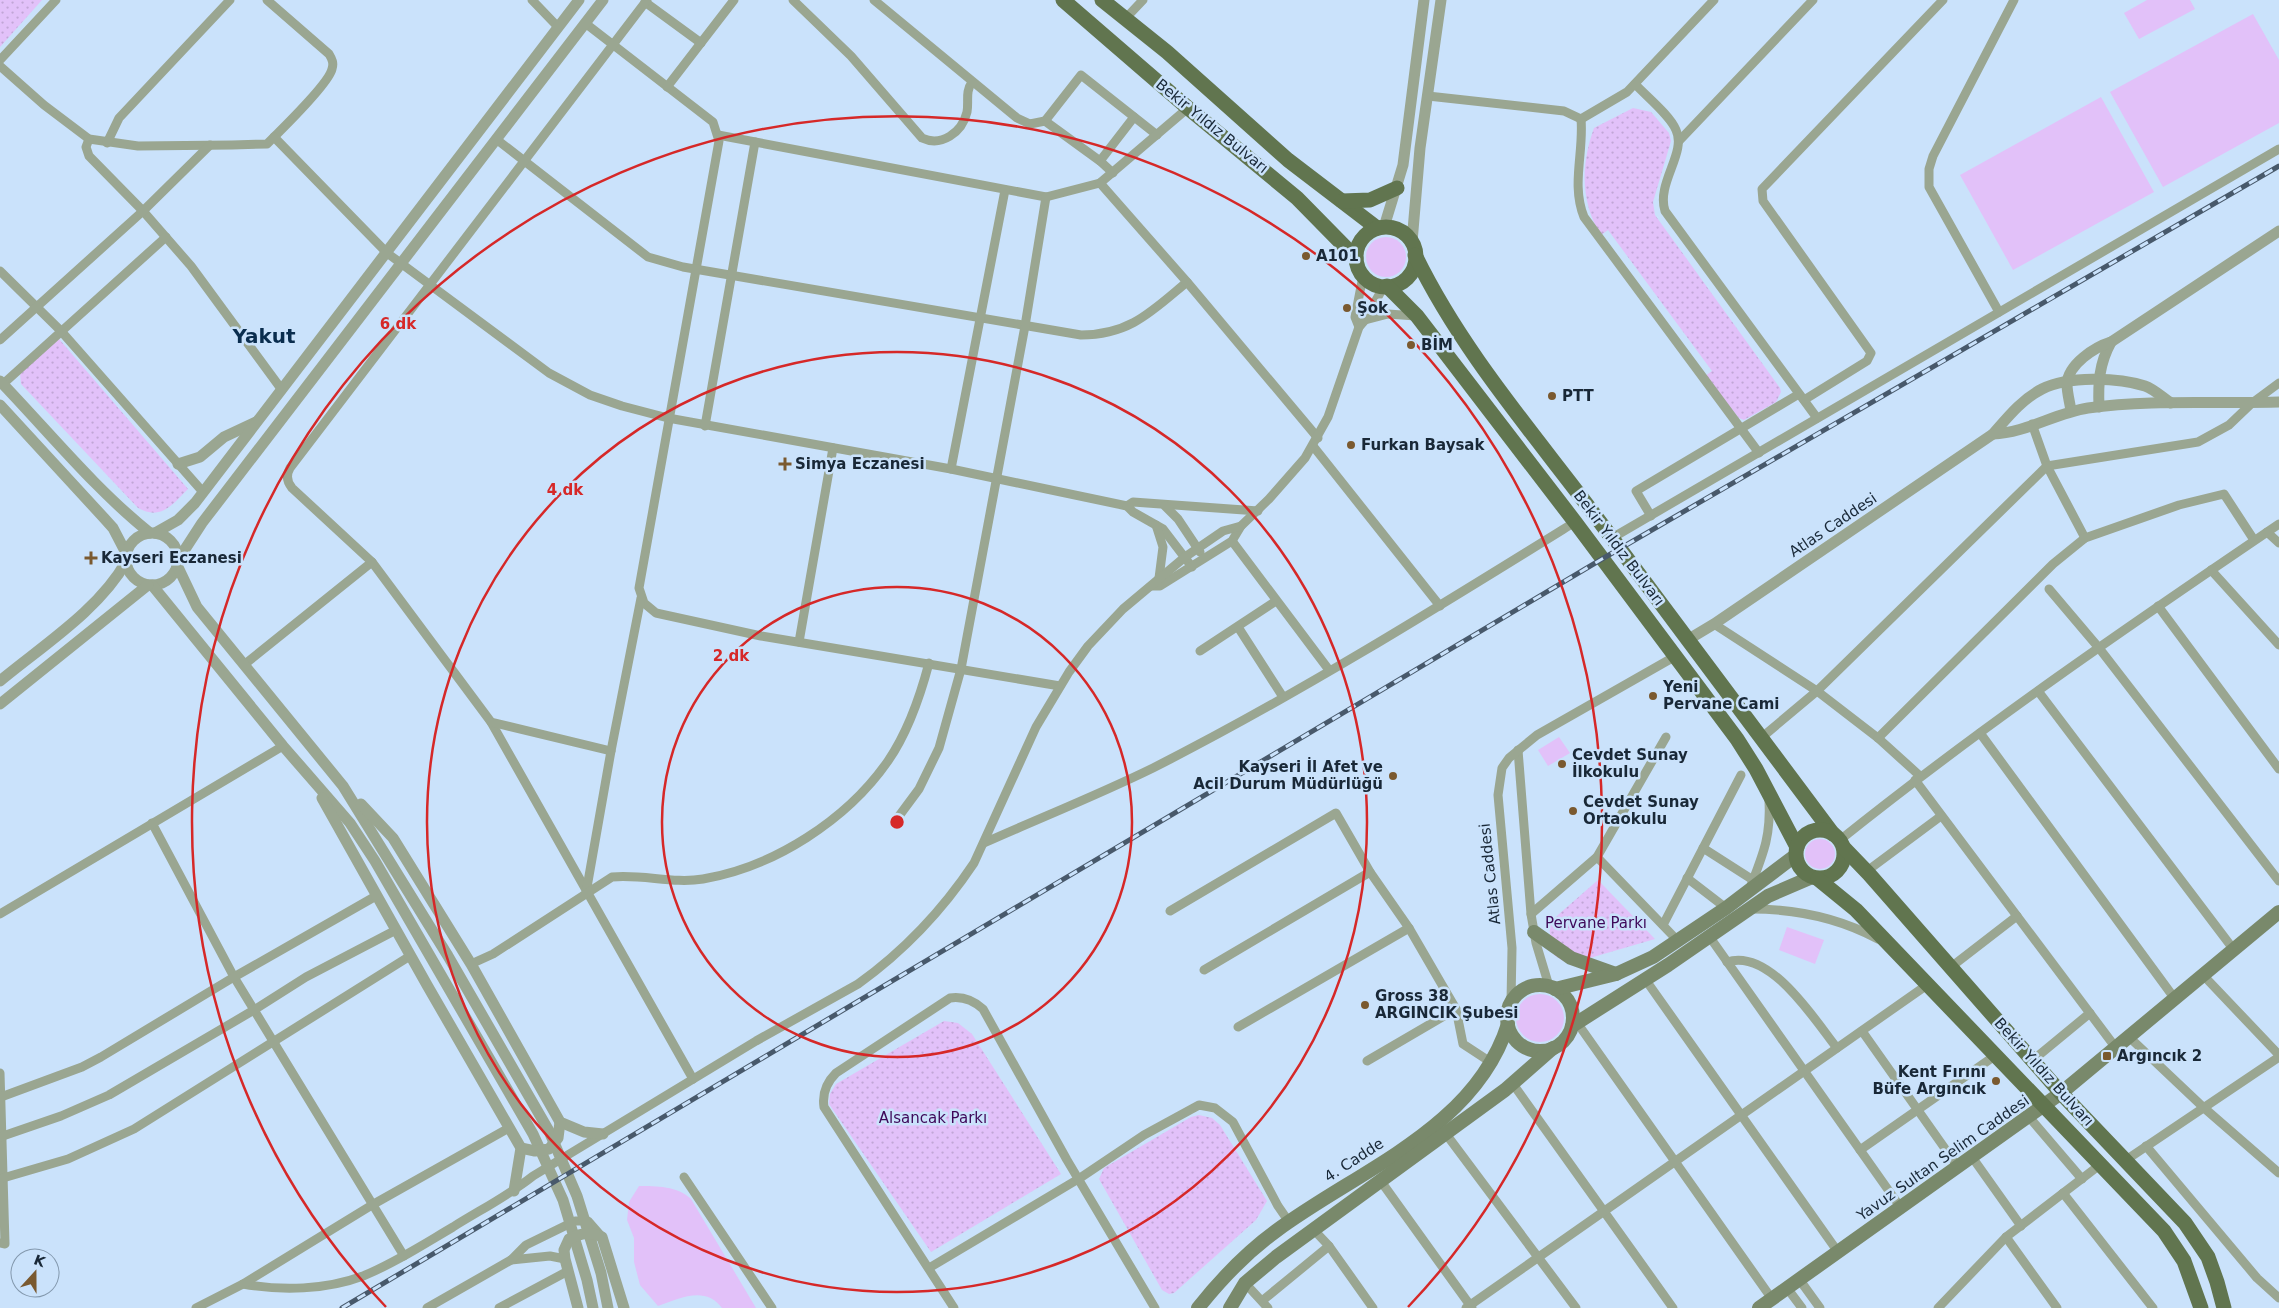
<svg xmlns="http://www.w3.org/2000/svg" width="2279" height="1308" viewBox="0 0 2279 1308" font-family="'DejaVu Sans',sans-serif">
	<defs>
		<pattern id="park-dots" width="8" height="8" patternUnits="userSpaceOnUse" patternTransform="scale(1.25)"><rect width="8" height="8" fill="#e2c1f9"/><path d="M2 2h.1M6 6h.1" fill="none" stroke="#c1a6d6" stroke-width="1.8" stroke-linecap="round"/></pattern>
	</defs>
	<rect width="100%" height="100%" fill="#cae2fb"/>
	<g fill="#e2c1f9">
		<path d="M2147 0H2190L2195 9 2139 39 2124 13Z"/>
		<path d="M2253 14 2279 60V123L2163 187 2110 92Z"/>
		<path d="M2101 97 2154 192 2013 270 1960 175Z"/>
		<circle cx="1386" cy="257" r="20"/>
		<path d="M1559 737 1570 753 1548 766 1538 750Z"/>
		<circle cx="1820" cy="854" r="15"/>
		<path d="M1787 927 1824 940 1815 964 1779 950Z"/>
		<circle cx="1540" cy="1018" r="24"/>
		<path d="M639 1186C656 1186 678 1186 691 1199L756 1308H722C705 1285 679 1299 658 1306L640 1285 634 1262V1238L627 1220 629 1202Z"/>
	</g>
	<g fill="url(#park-dots)">
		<path d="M0 0H42L0 47Z"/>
		<path d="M1633 108 1651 112 1669 133 1671 141 1653 202 1655 215 1780 388 1781 392 1776 402 1744 420 1739 418 1705 376 1712 371 1608 230 1601 235C1580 202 1581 164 1594 128Z"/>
		<path d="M59 339 188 489C173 504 161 521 138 508L21 384 20 373Z"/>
		<path d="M1598 880 1655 939 1583 960 1563 961 1554 955 1549 928 1551 921Z"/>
		<path d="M944 1021 958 1023 972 1034 1061 1174 931 1252 829 1104 830 1094 836 1084Z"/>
		<path d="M1199 1115 1212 1118 1220 1125 1267 1201 1256 1220 1174 1293 1169 1294 1162 1290 1099 1179 1104 1168 1191 1117Z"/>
	</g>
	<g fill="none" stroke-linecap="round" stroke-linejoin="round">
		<g stroke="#9aa691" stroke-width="9">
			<path d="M267 0 329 54C332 59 334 63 332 69 329 83 287 124 274 137"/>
			<path d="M532 0 558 27"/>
			<path d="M793 0 851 56 922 138C941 147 962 133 967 112 969 101 965 92 972 82"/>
			<path d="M874 0 1017 118 1030 124 1045 121 1100 161 1113 173"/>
			<path d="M645 2 701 43"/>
			<path d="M1125 19 1143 0"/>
			<path d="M585 23 713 122 719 141 639 588 644 603 656 613 761 636 1060 686"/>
			<path d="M0 60 56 0"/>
			<path d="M0 66 44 105 89 139 138 146 232 145 267 144 274 137 387 253 549 373 590 395 622 406 668 418 951 469 1127 506 1133 512 1163 529 1192 567"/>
			<path d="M1635 84C1646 96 1670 115 1676 130 1687 153 1656 183 1665 211L1817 418"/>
			<path d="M667 87 734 0"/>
			<path d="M1428 96 1564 111 1581 119"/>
			<path d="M1581 119C1584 152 1571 185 1584 217L1759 453"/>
			<path d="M1581 119 1627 92 1714 0"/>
			<path d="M1045 121 1081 75 1157 135"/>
			<path d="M718 135 1046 197 1100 183 1188 108"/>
			<path d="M89 139 86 147 89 156 143 211 191 266 282 390"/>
			<path d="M496 139 648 257 683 267 1081 335C1130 335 1152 311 1187 282"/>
			<path d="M1679 141 1813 0"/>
			<path d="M107 143 119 118 230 0"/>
			<path d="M1100 161 1134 117"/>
			<path d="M1100 183 1187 282 1318 438"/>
			<path d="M0 271 61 331 203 492"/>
			<path d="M1999 312 1929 187V169L1933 156 2014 0"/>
			<path d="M1365 320 1388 314 1416 316"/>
			<path d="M1359 327 1355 317 1363 276"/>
			<path d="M0 340 143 211 210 145"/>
			<path d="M3 384 166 237"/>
			<path d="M1804 400 1867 361 1871 353 1763 201 1762 189 1943 0"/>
			<path d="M2032 424 2047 466 2085 538"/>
			<path d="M705 426 755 142"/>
			<path d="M1313 446 1440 606"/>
			<path d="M951 469 1005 190"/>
			<path d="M1127 506 1133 502 1258 511"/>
			<path d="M1165 506 1178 519 1200 552"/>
			<path d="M1651 516 1636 491 1799 394"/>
			<path d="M1156 525 1163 547 1159 578"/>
			<path d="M2267 532 2279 543"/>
			<path d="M1612 538 2279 149"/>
			<path d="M1232 541 1329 670"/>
			<path d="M2211 570 2279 645"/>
			<path d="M1152 586H1160L1232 541 1241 526 1269 499 1305 458 1328 417 1359 327 1365 320 1384 286"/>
			<path d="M2049 589 2099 648 2279 881"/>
			<path d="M2158 606 2279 769"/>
			<path d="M1714 624 1817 691 1878 738 1920 776"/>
			<path d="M1238 627 1283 697"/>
			<path d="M799 642 833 448"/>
			<path d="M1200 651 1276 601"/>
			<path d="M245 664 372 562"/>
			<path d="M2038 691 2234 950"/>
			<path d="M491 722 693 1079"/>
			<path d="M1980 733 2175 999"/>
			<path d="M1761 738 1817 691 2047 466 2198 442 2229 425 2252 403 2279 383"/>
			<path d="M1878 738 2053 564 2085 538 2179 505 2224 494 2254 540"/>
			<path d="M1518 750 1531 914 1536 943 1549 986"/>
			<path d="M611 751 491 722 372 562 292 488C287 482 286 475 290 468L647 0"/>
			<path d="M1915 780 2116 1048"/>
			<path d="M899 816 919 789 939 748 961 669 1025 326 1046 197"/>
			<path d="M152 823 234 977 404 1256"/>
			<path d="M1840 840C1981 727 2130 625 2279 524"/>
			<path d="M984 843C1040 818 1098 795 1153 768 1297 695 1438 607 1575 522"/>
			<path d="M1703 848 1753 880"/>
			<path d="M1597 857 1678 941"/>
			<path d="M1867 871 1941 816"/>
			<path d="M1687 878 1726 908"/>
			<path d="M1750 888C1763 854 1771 837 1769 800"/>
			<path d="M586 893 611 751 641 598"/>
			<path d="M1751 909C1795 909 1839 918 1878 939"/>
			<path d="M1170 911 1336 813 1370 872 1409 928 1456 1009 1463 1044 1492 1063"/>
			<path d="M0 914 283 746"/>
			<path d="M1531 914 1597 857 1666 737"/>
			<path d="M1663 925 1741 775"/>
			<path d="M1709 936 1901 1208"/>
			<path d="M1727 962C1770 948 1814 1019 1837 1048"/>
			<path d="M471 964 493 954 612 877C643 874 673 884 703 879 774 867 847 820 888 761 908 732 920 697 929 663"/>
			<path d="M1951 967 2017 916"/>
			<path d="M1204 970 1370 872"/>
			<path d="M2203 975 2279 1055"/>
			<path d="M1645 979 1838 1252"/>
			<path d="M1511 1002 1512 948 1498 795 1502 768 1509 758 1537 735 1674 657"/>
			<path d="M1578 1024 1772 1299"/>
			<path d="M1238 1027 1409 928"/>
			<path d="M1862 1031 1958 1167"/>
			<path d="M2129 1037 2203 1107 2279 1173"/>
			<path d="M2033 1060 2090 1013"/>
			<path d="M1367 1061 1456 1009"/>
			<path d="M0 1073 5 1244 0 1243"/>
			<path d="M1513 1084 1673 1308"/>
			<path d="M1 1097 82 1067 101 1057 234 977 376 896"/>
			<path d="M2029 1117 2082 1179"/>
			<path d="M1446 1134 1576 1308"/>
			<path d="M0 1137 61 1116 109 1095 254 1010 306 977 396 930"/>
			<path d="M2146 1146 2257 1278 2279 1298"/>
			<path d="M1860 1150 1996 1055"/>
			<path d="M1972 1157 2021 1226"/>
			<path d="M2126 1160 2279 1057"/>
			<path d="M684 1177 772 1308"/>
			<path d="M3 1178 68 1159 134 1129 410 956"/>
			<path d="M1380 1180 1472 1308"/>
			<path d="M2063 1193 2153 1308"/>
			<path d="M1313 1229 1329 1246 1373 1308"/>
			<path d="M2006 1237 2057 1308"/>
			<path d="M511 1260 550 1256 565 1259"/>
			<path d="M929 1268 1080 1178 1144 1135 1199 1105 1215 1108 1233 1122 1278 1206 1289 1222"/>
			<path d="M1799 1279 1820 1308"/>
			<path d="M1245 1283 1268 1308"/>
			<path d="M243 1284C281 1291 326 1290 363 1276 395 1263 424 1244 453 1227 480 1210 508 1196 533 1176L756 1041 858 984C904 951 942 911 974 863L1036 727 1069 672 1088 646 1123 609 1185 557 1223 531 1241 526"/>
			<path d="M1787 1288 1802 1308"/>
			<path d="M1262 1301 1329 1246"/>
			<path d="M196 1308 243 1284 372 1205 509 1128"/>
			<path d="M427 1308 511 1260 526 1245 575 1221H588L602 1237"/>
			<path d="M499 1308 568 1271"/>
			<path d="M954 1308 824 1107C822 1094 826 1083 836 1073L950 998C963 996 973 1000 983 1009L1067 1160 1155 1308"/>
			<path d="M1466 1308 1927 985"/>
			<path d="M1938 1308 2006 1237 2101 1164"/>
		</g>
		<g stroke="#9aa691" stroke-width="11">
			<path d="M1384 227 1403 165 1424 0"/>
			<path d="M1412 242 1420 148 1441 0"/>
			<path d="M0 381C49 432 95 489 150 533"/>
			<path d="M0 405 104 518 113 528 126 553"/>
			<path d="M2099 407C2098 383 2099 364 2111 342"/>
			<path d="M2071 411C2070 403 2067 393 2067 384 2068 364 2095 347 2111 342L2279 231"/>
			<path d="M1993 434C2026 433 2055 413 2088 408 2151 399 2216 404 2279 402"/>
			<path d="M178 464 200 457 224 437 256 422"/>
			<path d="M155 533 178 520 195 503 579 0"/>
			<circle cx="152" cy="559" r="26"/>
			<path d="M178 560 202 523 603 0"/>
			<path d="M177 565 197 607 343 786 448 956 549 1131 577 1196 601 1273 608 1308"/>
			<path d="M152 585 283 746 350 823 375 861 533 1134 563 1200 587 1280 593 1308"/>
			<path d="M1689 639 1714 624 1993 434C2007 418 2022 399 2042 389 2068 376 2117 377 2145 386 2154 389 2163 398 2171 403"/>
			<path d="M0 681C42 646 99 610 126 562"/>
			<path d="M0 704 148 585"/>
			<path d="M322 798 427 985 521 1148 514 1191"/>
			<path d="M361 804 393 838 471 964 560 1122 584 1132 603 1134"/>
			<path d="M521 1148 535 1151 549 1149 558 1138 560 1122"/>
			<path d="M578 1308 565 1259 564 1250 569 1239C582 1233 589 1231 602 1237L624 1308"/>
		</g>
		<g stroke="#79896b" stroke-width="14">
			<path d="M1534 932 1571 958 1616 974"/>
			<circle cx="1540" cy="1018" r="33"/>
			<path d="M1555 989 1616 974 1653 957 1726 908 1796 855"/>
			<path d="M1572 1026 1668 965 1768 896 1812 877"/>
			<path d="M1198 1308C1221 1279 1246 1253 1276 1231 1358 1170 1475 1129 1508 1024"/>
			<path d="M1230 1308 1245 1283 1276 1257 1505 1090 1553 1048"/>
			<path d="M1759 1308 2061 1093 2279 912"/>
		</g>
		<g stroke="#61754f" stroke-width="15">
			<path d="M1063 0 1188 108 1297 198 1356 258"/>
			<path d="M1102 0 1167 52 1288 160 1377 228"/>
			<path d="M1342 201 1370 200 1397 188"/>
			<circle cx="1386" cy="257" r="30"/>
			<path d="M1415 255C1460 348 1529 428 1591 510 1672 618 1752 726 1833 834"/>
			<path d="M1387 286 1417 316 1575 522 1737 739 1756 769 1797 847"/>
			<circle cx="1820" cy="854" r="24"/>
			<path d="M1844 848 1869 874 2061 1093 2185 1223 2208 1257 2217 1282 2224 1308"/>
			<path d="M1818 879 1856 910 2164 1231 2184 1261 2201 1308"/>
		</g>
		<g stroke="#48596b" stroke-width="5">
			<path id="rail" d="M342 1308 1602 559 2279 166"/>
		</g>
		<use href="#rail" stroke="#cae2fb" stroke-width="3" stroke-dasharray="9" stroke-linecap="butt"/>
	</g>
	<g fill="none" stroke="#d62828" stroke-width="2.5">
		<circle cx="897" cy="822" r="235"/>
		<circle cx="897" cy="822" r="470"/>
		<path d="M386 1307A705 705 0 1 1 1408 1307"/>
	</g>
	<g fill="#7a592f" stroke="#cae2fb" stroke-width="2">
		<circle cx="1306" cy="256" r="5"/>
		<circle cx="1347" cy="308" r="5"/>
		<circle cx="1411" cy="345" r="5"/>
		<circle cx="1552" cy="396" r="5"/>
		<circle cx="1351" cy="445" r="5"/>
		<path d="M782.5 456.5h5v5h5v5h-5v5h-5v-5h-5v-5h5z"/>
		<path d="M88.5 550.5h5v5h5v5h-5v5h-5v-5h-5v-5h5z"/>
		<circle cx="1653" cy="696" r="5"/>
		<circle cx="1562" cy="764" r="5"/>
		<circle cx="1393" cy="776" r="5"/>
		<circle cx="1573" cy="811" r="5"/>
		<circle cx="1365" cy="1005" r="5"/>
		<rect x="2102" y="1051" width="10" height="10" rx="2.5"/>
		<circle cx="1996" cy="1081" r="5"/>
	</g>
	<g text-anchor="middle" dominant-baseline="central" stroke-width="5" stroke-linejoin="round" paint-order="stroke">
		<g font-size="15" fill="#192837" stroke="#cae2fb">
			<text transform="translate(1212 126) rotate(39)">Bekir Yıldız Bulvarı</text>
			<text transform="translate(1833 525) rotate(-34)">Atlas Caddesi</text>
			<text transform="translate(1619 548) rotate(53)">Bekir Yıldız Bulvarı</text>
			<text transform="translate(1490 874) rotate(-96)">Atlas Caddesi</text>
			<text transform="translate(2044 1072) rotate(48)">Bekir Yıldız Bulvarı</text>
			<text transform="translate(1943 1158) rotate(-35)">Yavuz Sultan Selim Caddesi</text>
			<text transform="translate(1354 1160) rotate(-33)">4. Cadde</text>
		</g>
		<g font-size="15" font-weight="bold" fill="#192837" stroke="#cae2fb" text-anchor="start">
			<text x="1316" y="256">A101</text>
			<text x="1357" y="308">Şok</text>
			<text x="1421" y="345">BİM</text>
			<text x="1562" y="396">PTT</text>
			<text x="1361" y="445">Furkan Baysak</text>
			<text x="795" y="464">Simya Eczanesi</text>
			<text x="101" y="558">Kayseri Eczanesi</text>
			<text x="1663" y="687">Yeni<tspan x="1663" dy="17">Pervane Cami</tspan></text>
			<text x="1572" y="755">Cevdet Sunay<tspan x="1572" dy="17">İlkokulu</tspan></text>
			<text x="1383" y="767" text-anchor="end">Kayseri İl Afet ve<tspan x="1383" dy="17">Acil Durum Müdürlüğü</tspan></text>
			<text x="1583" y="802">Cevdet Sunay<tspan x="1583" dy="17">Ortaokulu</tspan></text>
			<text x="1375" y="996">Gross 38<tspan x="1375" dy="17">ARGINCIK Şubesi</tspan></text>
			<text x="2117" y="1056">Argıncık 2</text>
			<text x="1986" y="1072" text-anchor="end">Kent Fırını<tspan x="1986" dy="17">Büfe Argıncık</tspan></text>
		</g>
		<g font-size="15" fill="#3e0859" stroke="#cae2fb">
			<text x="1596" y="923">Pervane Parkı</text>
			<text x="933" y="1118">Alsancak Parkı</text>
		</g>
		<g font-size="20" font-weight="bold" fill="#0a2d4e" stroke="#cae2fb">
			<text x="264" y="336">Yakut</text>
		</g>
	</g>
	<circle cx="897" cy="822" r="8" fill="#d62828" stroke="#cae2fb" stroke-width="2.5"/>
	<g font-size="15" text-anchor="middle" font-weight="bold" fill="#d62828" stroke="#cae2fb" stroke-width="5" stroke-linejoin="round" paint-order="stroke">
		<text x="398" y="329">6 dk</text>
		<text x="565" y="495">4 dk</text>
		<text x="731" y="661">2 dk</text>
	</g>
	<g transform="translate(35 1273) rotate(21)"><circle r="24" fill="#cae2fb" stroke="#8398ad"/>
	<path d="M0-4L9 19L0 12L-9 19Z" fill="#7a592f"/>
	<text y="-8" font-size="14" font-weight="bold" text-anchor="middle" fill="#192837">K</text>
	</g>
</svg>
